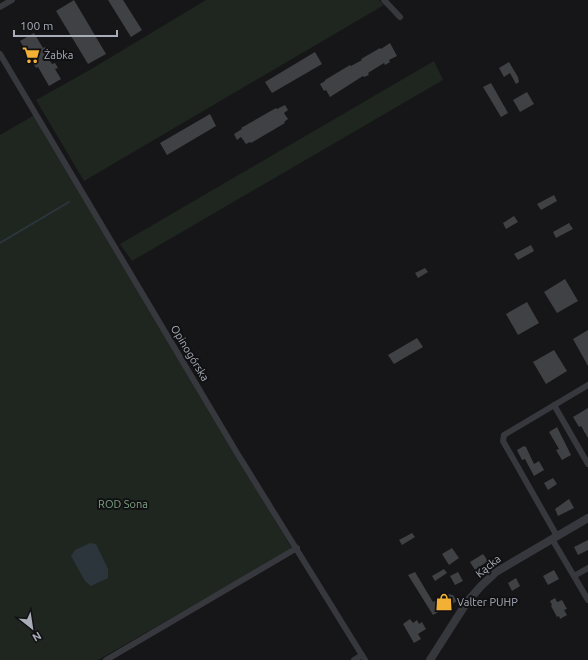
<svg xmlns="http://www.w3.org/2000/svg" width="588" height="660" viewBox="0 0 588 660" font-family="Ubuntu,sans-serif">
	<rect width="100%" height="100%" fill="#161618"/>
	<g fill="#1e261f">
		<path d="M206 0H379L384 5 84 181 36 100 88 71Z"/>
		<path d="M434 61 443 80 132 261 120 244Z"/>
		<path d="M36 114 292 549 98 660H0V135Z"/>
	</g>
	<path fill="#2c353c" d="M90 543 96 544 108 569V578L91 586 85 581 71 556 75 550Z"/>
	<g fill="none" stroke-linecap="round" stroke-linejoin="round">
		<path stroke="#2c353c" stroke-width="2" d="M0 243 69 202"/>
	</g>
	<g fill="#404145">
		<path d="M74 0 106 54 88 64 56 11Z"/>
		<path d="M108 0H123L142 30 131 37Z"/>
		<path d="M34 33 43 48 45 47 48 52 45 53 52 64 55 63 58 68 55 69 61 79 49 86 38 67 36 68 20 41Z"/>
		<path d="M390 43 397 56 389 60 390 62 385 65 384 63 368 73 369 75 364 77 363 76 330 97 326 90 324 91 320 84 325 81V80L350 65 351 66 362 60 361 59 380 48 381 49Z"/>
		<path d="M315 52 322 64 272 93 265 82Z"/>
		<path d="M509 62 518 77 519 82 516 84 510 73 504 77 499 68Z"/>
		<path d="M491 83 508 113 501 117 483 87Z"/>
		<path d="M527 92 534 104 520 112 513 100Z"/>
		<path d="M285 105 288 110 284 113 288 119 284 122 285 123 251 143 250 142 246 144 241 137 237 140 234 134 242 129 241 128 276 108 277 109Z"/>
		<path d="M210 114 216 126 167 155 160 143Z"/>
		<path d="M554 195 557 201 541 210 537 204Z"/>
		<path d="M514 216 518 222 506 229 503 223Z"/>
		<path d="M569 223 573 229 556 238 553 232Z"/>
		<path d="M531 245 534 251 518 260 514 254Z"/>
		<path d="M425 268 428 272 418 278 415 273Z"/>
		<path d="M565 279 578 301 557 313 544 292Z"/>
		<path d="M527 302 539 323 518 335 506 314Z"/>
		<path d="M588 330V366L573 339Z"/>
		<path d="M417 338 423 347 394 364 388 355Z"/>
		<path d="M554 350 567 371 546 384 533 362Z"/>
		<path d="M588 408V438L581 426 579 427 573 417Z"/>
		<path d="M557 427 571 455 562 460 556 450 559 449 549 432Z"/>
		<path d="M524 446 526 447 534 464 539 461 544 470 534 476 525 459 522 460 517 450Z"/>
		<path d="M553 478 557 484 548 490 544 483Z"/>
		<path d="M569 499 574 508 558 516 555 509Z"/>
		<path d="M412 533 415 537 402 545 399 540Z"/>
		<path d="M588 540V550L578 555 574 547Z"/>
		<path d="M452 548 459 558 449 565 442 554Z"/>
		<path d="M483 554 488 561 475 570 470 562Z"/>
		<path d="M444 569 447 573 435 581 432 576Z"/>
		<path d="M554 570 559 579 548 585 543 576Z"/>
		<path d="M415 572 433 602 447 594 453 595 457 601 433 615 408 575Z"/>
		<path d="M458 572 463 581 455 585 450 576Z"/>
		<path d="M516 578 520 586 512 591 508 583Z"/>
		<path d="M555 598 557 602 562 600 567 609 564 610 567 615 560 619 559 616 557 617 551 606 552 605 550 601Z"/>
		<path d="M410 619 413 623 417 620 419 624 422 622 426 629 418 634 421 639 414 643 403 624Z"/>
	</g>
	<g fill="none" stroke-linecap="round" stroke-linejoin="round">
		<g stroke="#37383d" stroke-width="6">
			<path d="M384 0 400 17"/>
			<path d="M0 7 12 0"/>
			<path d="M0 54 237 453 365 660"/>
			<path d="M554 405 588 464"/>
			<path d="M557 536 503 441 504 435 588 385"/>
			<path d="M552 539 588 600"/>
			<path d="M574 576 588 568"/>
			<path d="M106 660 297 548"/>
			<path d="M354 660 362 655"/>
		</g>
		<path stroke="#37383d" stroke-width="8" d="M430 660 467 602 481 586 496 572 588 518"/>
	</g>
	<defs>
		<g id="supermarket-bare" transform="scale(1.38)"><path d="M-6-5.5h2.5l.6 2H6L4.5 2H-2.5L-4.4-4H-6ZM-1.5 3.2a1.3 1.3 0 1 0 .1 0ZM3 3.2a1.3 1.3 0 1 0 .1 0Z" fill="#f2b134" stroke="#111113" stroke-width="2.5" paint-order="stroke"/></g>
		<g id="shop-bare" transform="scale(1.38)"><path d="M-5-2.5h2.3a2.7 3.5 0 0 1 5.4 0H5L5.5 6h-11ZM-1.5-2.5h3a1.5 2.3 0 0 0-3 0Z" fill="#f2b134" stroke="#111113" stroke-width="2.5" paint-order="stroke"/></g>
	</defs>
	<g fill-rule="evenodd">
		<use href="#supermarket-bare" x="31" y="55"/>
		<use href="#shop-bare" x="444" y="602"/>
	</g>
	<g text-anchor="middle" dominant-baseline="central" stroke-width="4" stroke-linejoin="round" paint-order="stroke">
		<g font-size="11" fill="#a8adb8" stroke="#111113" text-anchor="start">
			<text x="44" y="55">Żabka</text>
			<text x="457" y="602">Valter PUHP</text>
		</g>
		<g font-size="11" fill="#a8adb8" stroke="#111113">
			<text transform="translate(190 353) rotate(59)">Opinogórska</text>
			<text transform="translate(488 566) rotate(-39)">Kącka</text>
		</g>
		<g font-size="11" fill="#7fa381" stroke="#111113">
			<text x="123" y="504">ROD Sona</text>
		</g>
	</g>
	<g transform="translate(32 628) rotate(150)" stroke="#111113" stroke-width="3" paint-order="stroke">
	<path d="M0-3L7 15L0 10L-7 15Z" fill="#a8adb8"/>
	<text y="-6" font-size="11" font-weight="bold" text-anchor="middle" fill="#a8adb8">N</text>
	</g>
	<path d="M14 30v6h103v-6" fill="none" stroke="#a8adb8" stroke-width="2"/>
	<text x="20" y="30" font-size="12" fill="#a8adb8" stroke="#111113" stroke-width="3" paint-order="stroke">100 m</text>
</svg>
